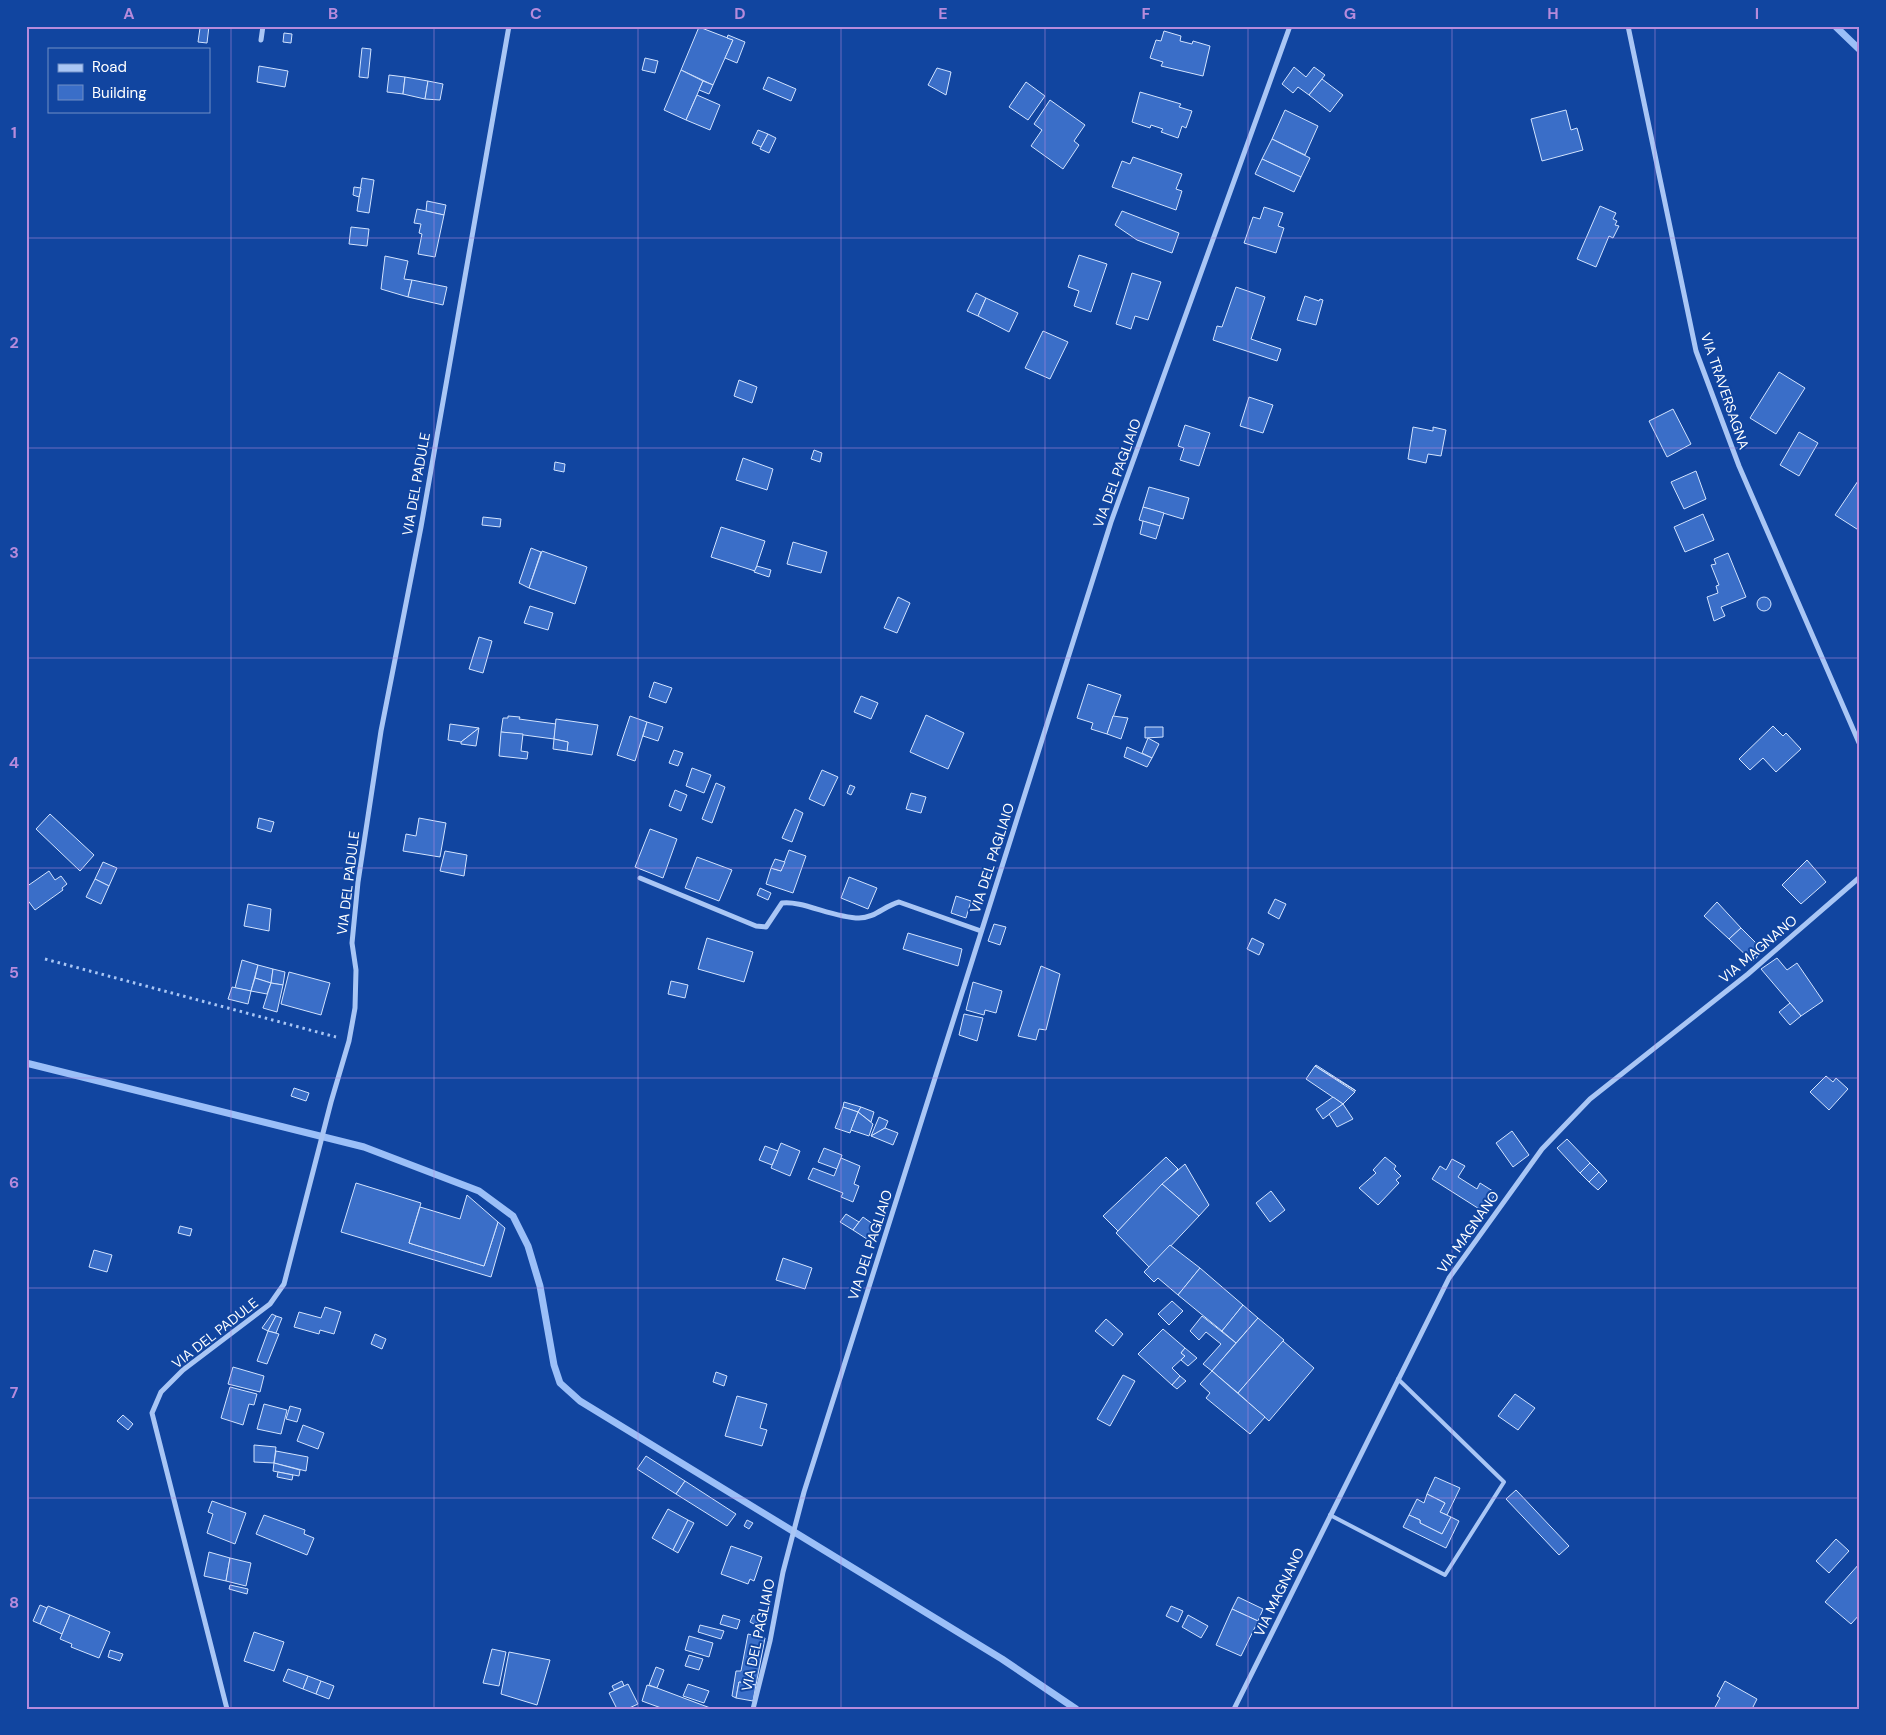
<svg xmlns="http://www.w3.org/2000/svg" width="1886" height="1735" viewBox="0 0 1886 1735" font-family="'DM Sans',sans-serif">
	<rect width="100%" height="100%" fill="#1145a0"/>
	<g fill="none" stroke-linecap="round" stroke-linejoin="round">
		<g stroke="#9bbff8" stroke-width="7">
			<path d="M1835 26 1860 50"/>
			<path d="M26 1063 364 1147 479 1191 513 1216 528 1246 540 1286 554 1365 560 1383 580 1401 1002 1659 1076 1709"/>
		</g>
	</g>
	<g fill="#3a6ec8" stroke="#d2e3fe">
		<path d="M198 26H209L207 43 198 42 200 28Z"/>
		<path d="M699 27 733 40 713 85 681 70Z"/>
		<path d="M1164 31 1181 36 1180 41 1192 44 1193 41 1210 46 1203 76 1161 66 1163 62 1150 58 1156 40 1161 41Z"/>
		<path d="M284 33 292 34 291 43 283 42Z"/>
		<path d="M728 35 745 42 737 63 725 58 733 40 727 38Z"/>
		<path d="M362 48 371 49 368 78 359 77Z"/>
		<path d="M645 58 658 61 655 73 642 70Z"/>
		<path d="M259 66 288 71 285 87 257 82Z"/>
		<path d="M1294 67 1306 77 1314 67 1325 75 1309 95 1298 87 1293 93 1282 84Z"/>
		<path d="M937 68 951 72 946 95 928 85Z"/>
		<path d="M681 70 703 81 686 120 664 110Z"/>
		<path d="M389 75 405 77 403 94 387 92Z"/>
		<path d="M405 77 428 81 425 99 403 94Z"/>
		<path d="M768 77 796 89 791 101 763 89Z"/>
		<path d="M1322 79 1343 95 1330 112 1309 95Z"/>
		<path d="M428 81 443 84 440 100 425 99Z"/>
		<path d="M703 81 713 85 709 94 699 90Z"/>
		<path d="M1026 82 1045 96 1028 120 1009 107Z"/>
		<path d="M1140 92 1181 104 1179 107 1192 111 1186 128 1182 126 1178 138 1161 132 1163 129 1151 125 1150 128 1132 122Z"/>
		<path d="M697 95 720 105 710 130 686 120Z"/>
		<path d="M1050 100 1085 125 1074 141 1079 145 1063 169 1031 146 1042 130 1034 124Z"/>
		<path d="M1285 110 1318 126 1305 155 1272 139Z"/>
		<path d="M1566 110 1571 130 1577 128 1583 150 1542 161 1531 119Z"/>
		<path d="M758 130 768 134 761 147 752 143Z"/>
		<path d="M768 134 776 138 769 153 760 149Z"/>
		<path d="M1272 139 1310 158 1301 177 1262 159Z"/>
		<path d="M1133 157 1182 174 1176 189 1182 191 1176 210 1112 187 1122 161 1130 164Z"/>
		<path d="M1262 159 1301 177 1294 192 1255 174Z"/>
		<path d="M362 178 374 180 369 213 357 211Z"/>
		<path d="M354 187 361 188 359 197 353 195Z"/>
		<path d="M427 201 446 205 444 215 426 211Z"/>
		<path d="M1600 206 1616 213 1613 219 1617 221 1615 225 1619 226 1613 238 1609 236 1596 267 1577 259Z"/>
		<path d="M1264 207 1283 213 1278 226 1284 228 1276 253 1244 243 1253 217 1260 219Z"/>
		<path d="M417 209 444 215 435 257 418 254 422 234 419 233 421 224 414 223Z"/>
		<path d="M1122 211 1179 233 1172 253 1137 240 1115 225Z"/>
		<path d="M351 227 369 229 367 246 349 244Z"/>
		<path d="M1079 255 1107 264 1091 312 1074 306 1079 291 1068 287Z"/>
		<path d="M385 256 408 261 404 279 412 280 408 297 381 289Z"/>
		<path d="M1132 273 1161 282 1148 320 1135 316 1131 329 1116 324Z"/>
		<path d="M412 280 447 287 443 305 408 297Z"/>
		<path d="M1236 287 1265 297 1251 339 1281 349 1277 361 1213 340 1217 326 1222 327Z"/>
		<path d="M976 293 986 298 978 316 967 311Z"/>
		<path d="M1305 296 1319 301 1320 299 1323 300 1316 325 1297 320Z"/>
		<path d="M986 298 1018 313 1009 332 978 316Z"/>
		<path d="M1043 331 1068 342 1050 379 1025 368Z"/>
		<path d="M1779 372 1805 388 1776 434 1750 418Z"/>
		<path d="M739 380 757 387 752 403 734 396Z"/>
		<path d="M1249 397 1273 405 1263 433 1240 426Z"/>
		<path d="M1673 409 1691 444 1667 457 1649 421Z"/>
		<path d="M1185 425 1210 433 1199 466 1180 460 1184 448 1178 446Z"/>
		<path d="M1413 427 1433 431V427L1446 430 1441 456 1428 454 1426 463 1408 459Z"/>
		<path d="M1799 432 1818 443 1799 476 1780 465Z"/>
		<path d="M814 450 822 453 820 462 811 459Z"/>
		<path d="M743 458 773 469 767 490 736 480Z"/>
		<path d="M555 462 565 464 564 472 554 470Z"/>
		<path d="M1696 471 1706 499 1684 509 1671 482Z"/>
		<path d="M1860 478V531L1835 515Z"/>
		<path d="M1149 487 1189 498 1183 519 1143 507Z"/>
		<path d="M1143 507 1164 513 1160 526 1139 520Z"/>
		<path d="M1703 514 1714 540 1685 552 1674 527Z"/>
		<path d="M483 517 501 519 500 527 482 525Z"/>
		<path d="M1143 521 1160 526 1156 539 1140 534Z"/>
		<path d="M721 527 765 541 755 571 711 557Z"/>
		<path d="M793 542 827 552 821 573 787 564Z"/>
		<path d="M531 548 541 552 529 588 519 583Z"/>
		<path d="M542 551 587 567 575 604 529 588Z"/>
		<path d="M1728 553 1746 597 1721 607 1725 616 1714 621 1707 597 1718 593 1716 586 1719 585 1711 565 1716 564 1714 559Z"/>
		<path d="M757 566 771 570 769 577 754 572Z"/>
		<path d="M898 597 910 603 897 633 884 628Z"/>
		<circle cx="1764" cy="604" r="7"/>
		<path d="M530 606 553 613 548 630 524 623Z"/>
		<path d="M479 637 492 641 483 673 469 669Z"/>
		<path d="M654 682 672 688 666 703 649 697Z"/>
		<path d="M1088 684 1121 695 1107 734 1091 729 1093 723 1077 718Z"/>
		<path d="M861 696 878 703 871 719 854 712Z"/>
		<path d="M926 715 964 733 948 769 910 752Z"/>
		<path d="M508 716 520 717 519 719 556 724 554 739 501 732 503 718H508Z"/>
		<path d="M630 716 647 722 635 761 617 755Z"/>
		<path d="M1113 716 1128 718 1121 739 1107 734Z"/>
		<path d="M556 719 598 725 592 755 567 751 568 742 554 739Z"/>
		<path d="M647 722 663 727 658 741 643 736Z"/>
		<path d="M450 724 479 728 461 742 448 740Z"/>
		<path d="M1773 726 1783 736 1786 733 1801 749 1776 772 1763 758 1750 770 1739 759Z"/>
		<path d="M1145 727H1163V737L1145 738Z"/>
		<path d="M479 728 476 746 461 744V742Z"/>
		<path d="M501 732 523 734 521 751 528 752 527 759 499 756Z"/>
		<path d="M1148 738 1159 744 1152 758 1142 753Z"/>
		<path d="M554 739 568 742 567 751 553 749Z"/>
		<path d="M1127 747 1152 758 1147 767 1124 757Z"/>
		<path d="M674 750 683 753 678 766 669 763Z"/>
		<path d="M692 768 711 775 704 793 686 786Z"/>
		<path d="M822 770 838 777 824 806 809 799Z"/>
		<path d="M716 783 725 787 712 823 702 819Z"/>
		<path d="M850 785 855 787 851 795 847 793Z"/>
		<path d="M675 790 687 795 681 811 669 806Z"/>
		<path d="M911 793 926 797 921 813 906 809Z"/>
		<path d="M795 809 803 813 792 842 782 838Z"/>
		<path d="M50 814 94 855 80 871 36 829Z"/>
		<path d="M259 818 274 822 271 832 257 828Z"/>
		<path d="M419 818 446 823 440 857 403 851 406 834 416 836Z"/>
		<path d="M650 829 677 839 663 878 635 867Z"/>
		<path d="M789 850 806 856 793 893 766 884 771 868 781 871Z"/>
		<path d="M445 851 467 855 464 876 440 871Z"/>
		<path d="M697 857 732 870 719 901 685 888Z"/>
		<path d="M775 859 785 862 781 871 771 868Z"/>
		<path d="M1807 860 1826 882 1801 904 1782 885Z"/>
		<path d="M103 862 117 868 109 886 95 879Z"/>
		<path d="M49 871 55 880 61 876 67 884 62 888 63 890 35 910 26 898V887Z"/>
		<path d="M849 877 877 888 868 909 841 898Z"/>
		<path d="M95 879 109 886 101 904 86 897Z"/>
		<path d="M760 888 771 893 768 900 757 895Z"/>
		<path d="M956 896 971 901 966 918 951 913Z"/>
		<path d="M1275 899 1286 904 1279 919 1268 913Z"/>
		<path d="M1717 902 1741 928 1729 939 1704 916Z"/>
		<path d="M248 904 271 909 269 931 244 926Z"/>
		<path d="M994 924 1006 927 1000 945 988 941Z"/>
		<path d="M1741 928 1763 950 1753 962 1729 939Z"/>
		<path d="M908 933 962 949 958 966 903 949Z"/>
		<path d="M707 938 753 952 744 982 698 969Z"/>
		<path d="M1252 938 1264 944 1259 955 1247 949Z"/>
		<path d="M1777 958 1787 970 1797 963 1823 1001 1801 1016 1761 969Z"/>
		<path d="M242 960 258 965 251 991 235 988Z"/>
		<path d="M258 965 273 969 271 983 255 978Z"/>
		<path d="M1041 966 1060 974 1046 1030 1039 1029 1036 1040 1018 1036Z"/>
		<path d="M273 969 285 972 283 985 271 983Z"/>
		<path d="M289 972 330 983 321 1015 281 1004Z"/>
		<path d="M255 978 271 983 267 994 251 991Z"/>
		<path d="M671 981 688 985 685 998 668 994Z"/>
		<path d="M973 982 1002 991 996 1013 985 1010 984 1015 966 1010Z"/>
		<path d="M271 983 283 985 277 1012 263 1008Z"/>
		<path d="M232 987 251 991 248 1004 228 999Z"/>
		<path d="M1790 1003 1801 1016 1790 1025 1779 1012Z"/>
		<path d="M964 1014 983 1018 977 1041 959 1035Z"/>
		<path d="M1316 1065 1355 1090 1356 1091 1315 1066Z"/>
		<path d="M1315 1066 1355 1092 1343 1104 1306 1079Z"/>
		<path d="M1826 1076 1833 1082 1836 1078 1848 1089 1829 1110 1810 1092Z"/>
		<path d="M294 1088 309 1093 306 1101 291 1096Z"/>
		<path d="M1333 1097 1343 1104 1323 1119 1316 1109Z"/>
		<path d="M844 1102 861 1107 858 1112 843 1107Z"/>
		<path d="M1343 1104 1353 1119 1337 1127 1329 1114Z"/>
		<path d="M843 1107 858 1112 850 1133 835 1128Z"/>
		<path d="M861 1107 874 1112 871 1122 858 1112Z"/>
		<path d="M858 1112 873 1124 869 1136 851 1130Z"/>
		<path d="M879 1117 888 1121 885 1128 871 1136Z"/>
		<path d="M885 1128 898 1133 893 1145 871 1136Z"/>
		<path d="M1512 1131 1529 1155 1513 1167 1496 1143Z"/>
		<path d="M1567 1139 1590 1163 1580 1173 1557 1148Z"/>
		<path d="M781 1143 800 1151 790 1176 771 1168Z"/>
		<path d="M765 1146 778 1151 772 1165 759 1160Z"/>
		<path d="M824 1148 842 1155 837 1169 818 1162Z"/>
		<path d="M1166 1157 1178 1169 1118 1231 1103 1216Z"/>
		<path d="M1385 1157 1396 1166 1394 1169 1401 1176 1396 1180 1399 1183 1378 1205 1359 1188 1376 1173 1373 1170Z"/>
		<path d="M841 1158 860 1166 854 1184 859 1186 853 1202 841 1197 843 1193 808 1179 813 1168 834 1176Z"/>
		<path d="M1452 1159 1465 1166 1458 1177 1477 1189 1480 1183 1496 1193 1484 1212 1432 1179 1440 1166 1446 1170Z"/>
		<path d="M1590 1163 1599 1172 1589 1182 1580 1173Z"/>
		<path d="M1185 1164 1209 1205 1199 1216 1162 1184Z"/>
		<path d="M1599 1172 1607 1181 1598 1190 1589 1182Z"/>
		<path d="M356 1183 421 1203 409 1243 484 1266 498 1222 505 1228 491 1277 341 1232Z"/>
		<path d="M1162 1184 1199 1216 1150 1268 1116 1233Z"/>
		<path d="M1271 1191 1285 1210 1270 1222 1256 1203Z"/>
		<path d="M467 1195 498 1222 484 1266 409 1243 420 1207 460 1219Z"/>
		<path d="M846 1214 859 1222 853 1230 840 1222Z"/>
		<path d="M863 1217 877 1227 873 1243 853 1230Z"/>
		<path d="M180 1226 192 1229 190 1236 178 1233Z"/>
		<path d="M1170 1245 1200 1268 1178 1295 1158 1278 1154 1282 1144 1272Z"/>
		<path d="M94 1250 112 1255 107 1272 89 1267Z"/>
		<path d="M783 1258 812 1268 805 1289 776 1280Z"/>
		<path d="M1200 1268 1243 1305 1222 1331 1178 1295Z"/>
		<path d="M1172 1301 1183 1311 1169 1325 1158 1314Z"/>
		<path d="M1243 1305 1258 1318 1236 1343 1222 1331Z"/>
		<path d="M325 1307 341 1312 334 1334 320 1330 319 1334 294 1327 299 1312 321 1318Z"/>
		<path d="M272 1314 276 1316 268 1331 262 1328Z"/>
		<path d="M276 1316 282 1318 276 1333 268 1331Z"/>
		<path d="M1202 1316 1236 1343 1212 1371 1203 1364 1221 1344 1206 1332 1199 1340 1190 1331Z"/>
		<path d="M1258 1318 1284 1340 1238 1393 1212 1371Z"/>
		<path d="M1106 1319 1123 1334 1113 1346 1095 1331Z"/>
		<path d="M1163 1329 1185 1348 1181 1353 1185 1356 1172 1368 1180 1376 1172 1385 1138 1354Z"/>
		<path d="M268 1331 279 1334 267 1364 257 1361Z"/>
		<path d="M375 1334 386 1339 382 1349 371 1344Z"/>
		<path d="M1283 1341 1314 1368 1269 1421 1238 1393Z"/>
		<path d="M1185 1348 1197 1358 1188 1366 1181 1360 1185 1356 1181 1353Z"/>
		<path d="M233 1367 264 1376 260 1392 228 1384Z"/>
		<path d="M1212 1371 1265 1417 1250 1434 1206 1398 1210 1393 1200 1384Z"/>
		<path d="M716 1372 727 1376 724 1386 713 1382Z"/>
		<path d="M1123 1375 1135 1381 1110 1426 1097 1419Z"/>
		<path d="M1180 1376 1186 1381 1177 1389 1172 1385Z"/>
		<path d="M230 1387 257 1394 254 1405 249 1404 243 1425 221 1418Z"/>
		<path d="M1515 1394 1535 1408 1518 1430 1498 1416Z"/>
		<path d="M737 1396 767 1404 760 1428 767 1430 762 1446 725 1436Z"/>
		<path d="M264 1404 287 1410 281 1434 257 1429Z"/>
		<path d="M290 1406 301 1409 297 1422 286 1419Z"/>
		<path d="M123 1415 133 1424 128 1430 117 1421Z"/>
		<path d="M303 1425 324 1433 318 1449 297 1441Z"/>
		<path d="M254 1445 276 1447 274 1463 254 1462Z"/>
		<path d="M276 1451 308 1457 306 1471 274 1463Z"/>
		<path d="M646 1456 685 1481 676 1494 637 1469Z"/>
		<path d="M274 1463 300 1470 299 1476 273 1471Z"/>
		<path d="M278 1472 293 1475 292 1480 277 1477Z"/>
		<path d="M1435 1477 1460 1488 1447 1515 1440 1512 1445 1503 1427 1494Z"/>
		<path d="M685 1481 736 1514 727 1526 676 1494Z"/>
		<path d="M1516 1490 1569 1546 1559 1555 1506 1499Z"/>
		<path d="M1427 1494 1445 1503 1440 1512 1451 1517 1442 1534 1420 1523V1520L1409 1515 1417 1499 1424 1503Z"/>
		<path d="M212 1501 246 1513 235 1544 207 1533 213 1514 208 1512Z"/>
		<path d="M668 1509 688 1520 673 1550 652 1538Z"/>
		<path d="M264 1515 305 1530 304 1534 314 1538 307 1555 256 1534Z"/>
		<path d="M1409 1515 1420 1520V1523L1442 1534 1451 1517 1459 1521 1446 1548 1403 1527Z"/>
		<path d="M688 1520 694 1523 678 1553 673 1550Z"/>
		<path d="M747 1520 753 1523 749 1529 744 1526Z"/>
		<path d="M1836 1539 1849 1551 1829 1573 1816 1561Z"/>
		<path d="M731 1546 762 1557 754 1581 750 1579 748 1584 721 1574Z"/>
		<path d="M209 1552 230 1558 226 1581 204 1576Z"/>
		<path d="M230 1558 251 1563 246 1586 226 1581Z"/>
		<path d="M1860 1563V1614L1851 1624 1825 1602Z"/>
		<path d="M230 1585 248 1589 247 1594 229 1589Z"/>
		<path d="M1238 1597 1263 1609 1258 1621 1232 1609Z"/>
		<path d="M40 1605 47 1608 40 1624 33 1621Z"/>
		<path d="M48 1606 70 1615 62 1634 40 1624Z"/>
		<path d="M1171 1606 1183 1611 1178 1622 1166 1616Z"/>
		<path d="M1232 1609 1258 1621 1241 1656 1216 1645Z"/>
		<path d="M70 1615 110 1632 99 1658 71 1647 72 1644 60 1639Z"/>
		<path d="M723 1615 740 1620 737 1629 720 1624Z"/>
		<path d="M753 1615 759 1618 756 1625 750 1622Z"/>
		<path d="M1188 1615 1208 1626 1201 1638 1182 1627Z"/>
		<path d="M700 1625 724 1631 721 1639 698 1632Z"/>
		<path d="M254 1632 284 1642 274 1671 244 1661Z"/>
		<path d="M748 1634 765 1638 756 1685 739 1682 736 1698 732 1696 736 1671H741Z"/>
		<path d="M689 1636 713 1643 709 1657 685 1650Z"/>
		<path d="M492 1649 506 1652 499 1686 483 1683Z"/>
		<path d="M110 1650 123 1654 120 1661 108 1657Z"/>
		<path d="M509 1652 550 1660 537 1705 501 1694Z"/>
		<path d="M689 1655 703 1659 699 1670 685 1666Z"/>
		<path d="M656 1667 664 1670 657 1688 649 1685Z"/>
		<path d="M288 1669 308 1676 303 1689 283 1681Z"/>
		<path d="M308 1676 321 1681 316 1694 303 1689Z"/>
		<path d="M321 1681 334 1686 329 1699 316 1694Z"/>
		<path d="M622 1681 624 1686 614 1690 612 1686Z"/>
		<path d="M1725 1681 1757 1699 1752 1709H1714L1720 1698 1717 1696Z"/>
		<path d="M739 1682 756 1685 753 1701 736 1698Z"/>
		<path d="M628 1684 638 1704 627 1709H617L609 1693Z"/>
		<path d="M688 1684 709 1691 704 1703 683 1696Z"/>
		<path d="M647 1685 657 1688 713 1709H664L642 1701Z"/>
	</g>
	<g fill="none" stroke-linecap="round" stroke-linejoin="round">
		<path stroke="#a9c6f5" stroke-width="3" stroke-dasharray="2.5 4" stroke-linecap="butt" d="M45 959 336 1037"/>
		<path stroke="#a9c6f5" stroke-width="4" d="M1330 1515 1445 1575 1504 1482 1398 1379"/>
		<g stroke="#a9c6f5" stroke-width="5">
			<path d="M1628 26 1696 351 1739 466 1860 745"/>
			<path d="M261 40 263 26"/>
			<path d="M640 878 756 926 766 927 782 903C801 900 834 918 859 918 875 918 884 906 899 902L981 931"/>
			<path d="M227 1709 152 1413 161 1392 183 1370 270 1304 284 1284 331 1102 349 1041 355 1008 356 970 352 943 358 882 381 731 421 527 509 26"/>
			<path d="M753 1709 770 1641 783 1572 804 1492 1111 522 1290 26"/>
			<path d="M1234 1709 1449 1278 1542 1149 1590 1099 1748 974 1860 877"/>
		</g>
	</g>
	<path fill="none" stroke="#b68bdc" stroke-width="1" stroke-opacity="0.55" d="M231 26V1709M434 26V1709M638 26V1709M841 26V1709M1045 26V1709M1248 26V1709M1452 26V1709M1655 26V1709M26 238H1860M26 448H1860M26 658H1860M26 868H1860M26 1078H1860M26 1288H1860M26 1498H1860"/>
	<g text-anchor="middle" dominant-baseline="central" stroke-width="4" stroke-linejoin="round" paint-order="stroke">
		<g font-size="14" fill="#fff" stroke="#1145a0">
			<text transform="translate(1725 391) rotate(71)">VIA TRAVERSAGNA</text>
			<text transform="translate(1117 473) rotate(-70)">VIA DEL PAGLIAIO</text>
			<text transform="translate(416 484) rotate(-80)">VIA DEL PADULE</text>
			<text transform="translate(992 858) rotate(-72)">VIA DEL PAGLIAIO</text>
			<text transform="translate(348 883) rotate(-83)">VIA DEL PADULE</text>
			<text transform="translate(1758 949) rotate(-40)">VIA MAGNANO</text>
			<text transform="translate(1468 1232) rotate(-55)">VIA MAGNANO</text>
			<text transform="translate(870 1245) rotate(-72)">VIA DEL PAGLIAIO</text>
			<text transform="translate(215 1333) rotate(-38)">VIA DEL PADULE</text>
			<text transform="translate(1279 1592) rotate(-64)">VIA MAGNANO</text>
			<text transform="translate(758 1635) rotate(-78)">VIA DEL PAGLIAIO</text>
		</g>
	</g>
	<rect width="1886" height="1735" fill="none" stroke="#1145a0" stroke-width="55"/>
	<rect x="48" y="48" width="162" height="65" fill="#1145a0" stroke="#708fc6"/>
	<rect x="58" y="64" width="25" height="8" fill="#a9c6f5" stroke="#708fc6"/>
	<text x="92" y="72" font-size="15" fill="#ffffff">Road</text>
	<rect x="58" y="85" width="25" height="15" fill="#3a6ec8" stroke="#708fc6"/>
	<text x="92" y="98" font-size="15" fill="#ffffff">Building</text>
	<rect x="28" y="28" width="1830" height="1680" fill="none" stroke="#b68bdc" stroke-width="2"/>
	<g font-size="16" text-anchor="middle" font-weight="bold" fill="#b68bdc">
		<text x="129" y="19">A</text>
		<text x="333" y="19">B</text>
		<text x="536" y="19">C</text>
		<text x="740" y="19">D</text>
		<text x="943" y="19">E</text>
		<text x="1146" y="19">F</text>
		<text x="1350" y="19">G</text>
		<text x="1553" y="19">H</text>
		<text x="1757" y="19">I</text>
		<text x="14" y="138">1</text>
		<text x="14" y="348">2</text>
		<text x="14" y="558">3</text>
		<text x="14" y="768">4</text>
		<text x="14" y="978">5</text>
		<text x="14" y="1188">6</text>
		<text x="14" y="1398">7</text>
		<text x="14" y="1608">8</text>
	</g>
</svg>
